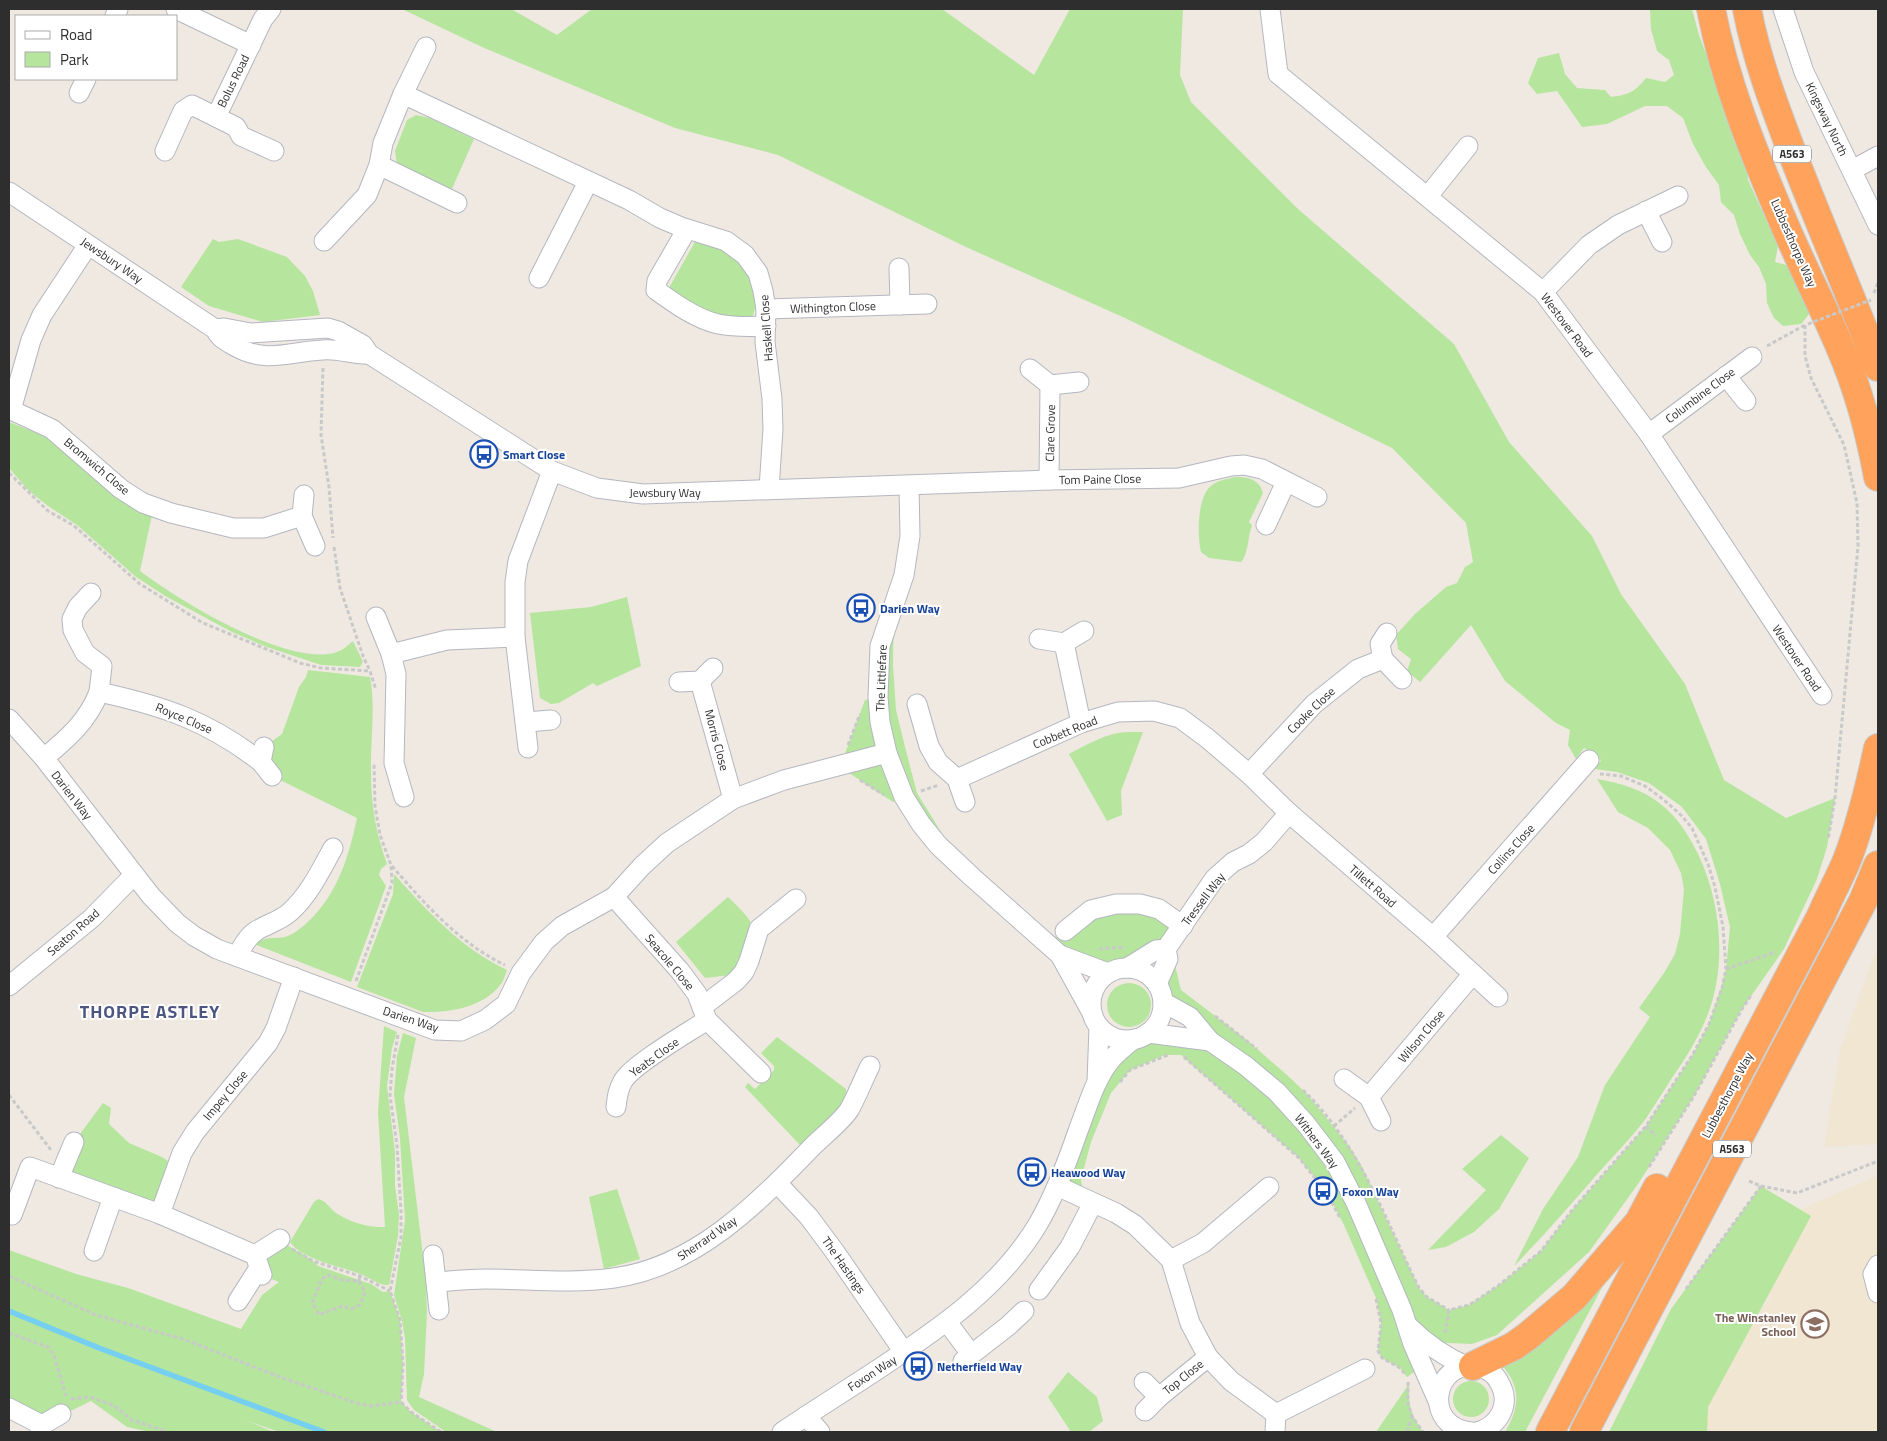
<svg xmlns="http://www.w3.org/2000/svg" width="1887" height="1441" viewBox="0 0 1887 1441" font-family="'Titillium Web',sans-serif">
	<rect width="100%" height="100%" fill="#efe9e1"/>
	<g fill="#f0e6d1">
		<path d="M1878 945V1144L1824 1147 1840 1050Z"/>
		<path d="M1878 1175V1432H1693L1733 1348 1769 1299 1773 1222Z"/>
	</g>
	<g fill="#b6e59e">
		<path d="M402 9H511L557 35 592 9H942L1034 75 1070 9H1183L1180 75 1191 102 1298 209 1454 344 1509 442 1592 536 1621 594 1685 684 1724 780 1786 818 1835 798 1827 847 1817 879 1784 949 1742 1009 1694 1096 1638 1184 1589 1252 1497 1335 1472 1344 1425 1342 1423 1366 1407 1377 1400 1368 1382 1358 1378 1351 1381 1323 1376 1298 1344 1225 1327 1193 1299 1158 1181 1055H1165L1130 1070 1111 1093 1091 1142 1081 1179 1084 1199 1057 1186 1097 1083 1134 1039 1209 1041 1163 1002 1157 984 1168 959H1144L1108 973 1022 922 1068 942V936L1091 910 1159 909 1179 945 1174 961 1181 990 1248 1041 1287 1075 1308 1095 1349 1146 1362 1167 1419 1288 1427 1297 1449 1310 1469 1305 1499 1285 1541 1251 1573 1209 1646 1126 1693 1054 1709 1024 1721 988 1726 969 1730 927 1720 884 1706 839 1682 807 1649 783 1617 772 1595 769 1601 760 1584 748 1576 759 1568 745 1570 730 1556 723 1505 681 1471 625 1420 682 1407 671 1411 659 1398 649 1396 635 1415 614 1446 587 1457 583 1465 567 1473 562 1466 523 1392 448 1125 318 966 247 778 155 675 128 482 47Z"/>
		<path d="M1650 9H1692L1699 35 1716 80 1725 115 1734 141 1746 160 1748 180 1778 246 1775 262 1793 267 1807 300 1810 313 1801 324 1783 326 1774 318 1767 303 1766 284 1759 267 1750 255 1740 234 1734 215 1721 202 1719 185 1706 167 1693 144 1683 118 1667 106H1645L1607 124 1582 127 1557 91 1537 94 1528 83 1538 58 1559 53 1565 74 1577 88 1605 90 1611 97C1628 95 1635 92 1646 78L1665 82 1674 75 1669 60 1657 51 1651 29Z"/>
		<path d="M416 115 430 118 474 139 451 191 397 164 395 151 407 120Z"/>
		<path d="M213 239 219 242 238 239 287 257 305 276 313 291 320 315 263 322 209 306 181 287Z"/>
		<path d="M696 240 729 250 750 273 756 306 751 321 721 322 666 293Z"/>
		<path d="M9 422 42 435 57 444 110 492 123 501 152 515 140 571C180 601 284 665 334 653 342 651 347 646 353 641L363 662 360 667 321 665 267 647 232 632 167 597 136 577 77 525 48 506 28 490 9 468Z"/>
		<path d="M1235 477C1248 477 1259 479 1263 493L1249 522 1252 525C1248 536 1248 556 1241 562L1209 558 1201 552C1197 535 1197 496 1212 485 1219 480 1227 479 1235 477Z"/>
		<path d="M627 597 641 666 597 686 593 683 559 703 551 704 540 698 530 613 591 607Z"/>
		<path d="M894 604 893 665 896 710 906 751 917 793 954 853 904 797 893 802 840 767 865 700 878 697Z"/>
		<path d="M308 670 370 677C376 709 370 741 371 773 371 806 376 833 387 864L381 869 379 875 386 886 351 982 254 944C269 934 278 941 290 935 297 932 303 926 309 921 338 893 349 856 357 818L272 776 264 747 282 734 299 687 306 677Z"/>
		<path d="M1127 732H1143L1121 791 1122 815 1107 821 1069 754C1088 744 1106 733 1127 732Z"/>
		<path d="M1597 779C1648 787 1676 808 1698 854 1719 897 1726 955 1712 1002 1704 1029 1688 1055 1672 1078 1663 1092 1654 1106 1645 1120 1631 1138 1615 1154 1600 1171 1572 1203 1544 1236 1514 1266L1543 1209 1578 1157 1605 1085 1650 1017 1639 1008 1664 973 1675 954 1680 934 1684 889 1681 873 1670 850 1648 828 1618 812Z"/>
		<path d="M394 874C427 911 462 949 507 970 505 975 504 981 500 985 484 1007 449 1013 423 1012L357 987 393 894Z"/>
		<path d="M728 897C735 904 745 913 750 921 760 942 743 960 731 975L705 978 676 942Z"/>
		<circle cx="1129" cy="1005" r="22"/>
		<path d="M384 1026 397 1032 392 1048 387 1086 395 1152V1186L399 1214 398 1236 389 1285C379 1286 369 1277 360 1274 341 1266 302 1260 290 1242L314 1202 318 1199C327 1201 329 1208 336 1213 350 1222 368 1228 385 1227L378 1112Z"/>
		<path d="M403 1033 416 1038 404 1097 426 1281 427 1312 424 1374 419 1397 497 1432H446L414 1410 407 1400 405 1339 402 1320 394 1295 405 1220 400 1138 394 1094 397 1056Z"/>
		<path d="M777 1037 846 1089V1098L843 1104 801 1146 745 1087 748 1083 755 1089 774 1070V1066L761 1053Z"/>
		<path d="M103 1103 111 1108 109 1124 129 1143 162 1157 177 1167 160 1214 59 1178 74 1142Z"/>
		<path d="M1501 1135 1529 1158 1499 1209 1474 1232 1446 1247 1428 1250 1486 1190 1462 1169Z"/>
		<path d="M1761 1186 1811 1216 1708 1407 1707 1432H1609L1671 1309Z"/>
		<path d="M617 1189 640 1259 604 1269 589 1197Z"/>
		<path d="M280 1239C291 1250 308 1254 318 1266L371 1284 383 1292 390 1291 400 1319 403 1364 401 1402 411 1412 441 1432H279L245 1420 274 1432H150L127 1427 91 1401 42 1425 9 1407V1250L76 1274 128 1288 241 1329 262 1295 279 1282 262 1275 255 1255Z"/>
		<path d="M1605 1282 1525 1432H1505C1521 1406 1521 1385 1499 1362Z"/>
		<path d="M1068 1372 1097 1397 1103 1421 1089 1432H1071L1048 1397Z"/>
		<circle cx="1471" cy="1399" r="18"/>
		<path d="M1409 1384C1408 1406 1411 1414 1423 1432H1376Z"/>
	</g>
	<g fill="none" stroke-linecap="round" stroke-linejoin="round">
		<path stroke="#75cff0" stroke-width="5.5" d="M9 1311 99 1348 324 1432"/>
		<g stroke="#b4b7c1" stroke-width="21">
			<g id="minor">
				<path d="M176 9 251 45"/>
				<path d="M1270 9 1278 74 1543 292 1649 434 1822 695"/>
				<path d="M1783 9 1804 72 1878 225"/>
				<path d="M115 16 118 9"/>
				<path d="M79 93 86 79"/>
				<path d="M403 94 629 200 660 218 681 227 726 241 745 255 758 273 763 291 766 309 765 342 772 399 773 429 769 489"/>
				<path d="M216 117 263 19 271 9"/>
				<path d="M165 151 183 111 192 105 236 127 241 136 274 151"/>
				<path d="M379 165 457 203"/>
				<path d="M1852 170 1878 156"/>
				<path d="M9 192 215 329C219 337 223 339 231 344 265 365 286 352 322 350 338 348 353 355 369 354"/>
				<path d="M1428 196 1468 146"/>
				<path d="M1646 211 1662 242"/>
				<path d="M687 229 657 281 656 290C674 303 696 319 718 324 734 327 750 327 766 326"/>
				<path d="M324 241 367 195 379 165 383 143 403 94 426 47"/>
				<path d="M899 268 900 305"/>
				<path d="M539 278 588 182"/>
				<path d="M1543 292 1589 245 1618 225 1678 196"/>
				<path d="M766 309 927 304"/>
				<path d="M215 329 224 328 251 333 328 328 338 331 363 345 369 354 552 471 597 488 643 494 1049 480 1179 478 1231 466 1244 465 1262 469 1317 497"/>
				<path d="M1030 369 1050 385 1079 382"/>
				<path d="M1726 376 1746 401"/>
				<path d="M9 409 52 429 121 489 143 503 171 513 233 528H264L302 516"/>
				<path d="M11 410 31 340 42 315 88 245"/>
				<path d="M1649 434 1752 357"/>
				<path d="M1049 480 1050 385"/>
				<path d="M909 486 910 536 904 575 880 646 878 697 880 722 887 753 904 797 921 824 938 845 972 877 1060 955 1092 1013"/>
				<path d="M304 495 302 516 315 546"/>
				<path d="M1266 525 1286 482"/>
				<path d="M91 593 78 607 72 619 73 630 85 653 102 666 99 692"/>
				<path d="M376 617 391 654 396 674 394 763 404 797"/>
				<path d="M1387 633 1380 644 1383 659 1402 679"/>
				<path d="M1039 639 1064 643 1084 631"/>
				<path d="M1064 643 1081 723"/>
				<path d="M391 654 447 640 515 637"/>
				<path d="M700 681 733 799"/>
				<path d="M679 682 700 681 713 668"/>
				<path d="M917 704 929 746 938 762 957 779 965 802"/>
				<path d="M9 719 44 758 151 896 177 923 194 936 217 949 435 1030 461 1031 485 1020 506 1004 521 973 544 942 562 926 614 897 642 866 667 843 733 799 784 780 887 753"/>
				<path d="M526 722 551 720"/>
				<path d="M264 747 261 762 272 776"/>
				<path d="M528 748 515 637V582L518 561 552 471"/>
				<path d="M44 758C67 739 88 721 99 692 164 706 208 721 261 762"/>
				<path d="M1249 774 1314 704 1358 669 1383 659"/>
				<path d="M957 779 1081 723 1118 712 1154 711 1180 718 1207 738 1249 774 1289 813 1433 937 1498 997"/>
				<path d="M614 897 680 971 697 994 707 1020 761 1073"/>
				<path d="M1065 931 1091 910 1116 904H1140L1159 909 1183 926"/>
				<path d="M1433 937 1589 760"/>
				<path d="M1060 955 1108 973"/>
				<path d="M237 956C242 947 247 937 256 931 267 924 280 921 290 912 309 895 321 870 333 848"/>
				<path d="M1127 968 1156 950 1166 949"/>
				<circle cx="1127" cy="1004" r="36"/>
				<path d="M1157 984 1168 959 1166 949 1215 878 1233 862 1249 854 1264 842 1289 813"/>
				<path d="M9 986 92 918 134 875"/>
				<path d="M1163 1002 1190 1017 1210 1041 1246 1066 1277 1092 1306 1124 1335 1162 1356 1203 1402 1310 1413 1344 1438 1401"/>
				<path d="M702 1007 736 981 744 972 749 961 759 929 796 899"/>
				<path d="M1148 1033 1210 1041"/>
				<path d="M1344 1079 1369 1097 1381 1121"/>
				<path d="M1097 1082 1099 1027"/>
				<path d="M1369 1097 1472 975"/>
				<path d="M616 1107C617 1098 618 1089 623 1081 633 1064 689 1032 707 1020"/>
				<path d="M59 1178 74 1142"/>
				<path d="M777 1183 809 1217 835 1252 904 1352"/>
				<path d="M1057 1186 1116 1213 1135 1225 1171 1260 1190 1323 1208 1357 1231 1381 1276 1414 1365 1369"/>
				<path d="M160 1214 182 1153 195 1132 268 1043 276 1028 294 977"/>
				<path d="M12 1215 30 1167 160 1214 255 1255"/>
				<path d="M94 1251 113 1197"/>
				<path d="M433 1255 439 1310"/>
				<path d="M1171 1260 1203 1243 1269 1187"/>
				<path d="M1878 1265 1873 1274 1878 1293"/>
				<path d="M262 1275 255 1255 280 1239"/>
				<path d="M436 1282C452 1281 469 1279 485 1279 528 1279 570 1284 614 1278 695 1267 757 1204 812 1147 822 1137 842 1121 849 1110 857 1096 863 1080 870 1066"/>
				<path d="M1039 1290 1070 1247 1093 1203"/>
				<path d="M238 1301 259 1268"/>
				<path d="M947 1322 971 1354"/>
				<path d="M1408 1326C1426 1344 1445 1357 1468 1367"/>
				<path d="M963 1361 1008 1326 1024 1311"/>
				<path d="M1144 1382 1159 1397 1145 1411"/>
				<path d="M1159 1397 1208 1357"/>
				<path d="M9 1408 42 1425 40 1432"/>
				<path d="M806 1416 820 1432"/>
				<path d="M42 1425 61 1414"/>
				<path d="M782 1432C813 1411 845 1391 877 1370 937 1330 1000 1288 1038 1224 1055 1195 1067 1163 1078 1131 1087 1108 1094 1082 1109 1062 1116 1053 1125 1046 1134 1039"/>
				<path d="M1275 1432 1276 1414"/>
				<path d="M1472 1432C1421 1428 1433 1358 1478 1367 1487 1369 1495 1374 1499 1382 1512 1404 1499 1426 1477 1432"/>
			</g>
		</g>
		<g stroke="#c9c9c9" stroke-width="30">
			<g id="highway">
				<path d="M1711 9C1725 82 1753 151 1782 219 1800 262 1822 304 1840 347 1858 388 1870 433 1878 477"/>
				<path d="M1747 9C1756 57 1773 102 1790 147 1818 221 1850 293 1878 367"/>
				<path d="M1473 1366 1514 1346 1528 1336 1574 1297 1639 1222 1657 1188"/>
				<path d="M1550 1432 1821 916C1829 897 1839 879 1847 860 1861 824 1870 785 1878 748"/>
				<path d="M1584 1432 1863 901 1878 865"/>
			</g>
		</g>
		<g stroke="#c9c9c9" stroke-width="3" stroke-dasharray="4 2.5" stroke-linecap="butt">
			<path d="M1874 293 1878 282"/>
			<path d="M1805 325V356L1811 378 1844 445 1857 503 1858 546 1835 798 1828 840"/>
			<path d="M1767 346 1805 325"/>
			<path d="M323 368 321 435 329 487 333 538"/>
			<path d="M9 473 48 511 73 525 140 584 203 623 300 663 321 668 370 671 376 690"/>
			<path d="M334 547 340 588 363 656 370 671"/>
			<path d="M848 745 860 714"/>
			<path d="M860 780 884 795"/>
			<path d="M921 791 939 785"/>
			<path d="M392 866C425 904 459 943 505 965"/>
			<path d="M1099 949 1125 947"/>
			<path d="M1726 969 1776 952"/>
			<path d="M356 981 392 883 391 865 380 835 375 806 374 764"/>
			<path d="M1215 1016 1257 1049"/>
			<path d="M398 1035 392 1069 390 1095 397 1146 401 1211V1237L390 1291 400 1319 403 1364 401 1402"/>
			<path d="M1184 1057 1299 1158 1327 1193 1340 1218"/>
			<path d="M1120 1082 1130 1070 1168 1055"/>
			<path d="M1303 1090C1360 1145 1385 1219 1419 1288L1427 1297 1449 1310"/>
			<path d="M9 1095 51 1150"/>
			<path d="M1334 1126 1355 1108"/>
			<path d="M1646 1126 1656 1136"/>
			<path d="M1649 1167 1694 1096 1742 1009 1752 994"/>
			<path d="M1749 1181 1761 1186 1797 1193 1878 1161"/>
			<path d="M292 1249 313 1261 360 1276 390 1291"/>
			<path d="M9 1276 96 1315 183 1339 280 1377 359 1404 373 1406 401 1402 411 1412 441 1432"/>
			<path d="M359 1281 365 1292 360 1305 351 1309 342 1306 319 1315 312 1303 322 1279 328 1275 342 1280 359 1281 360 1276"/>
			<path d="M1686 1289 1761 1186"/>
			<path d="M1376 1299 1381 1323 1378 1351 1382 1358 1400 1368 1405 1374"/>
			<path d="M9 1333 48 1347 54 1355 66 1396"/>
			<path d="M1445 1333 1449 1310 1469 1305 1477 1300 1499 1285 1541 1251 1573 1209 1646 1126 1693 1054 1709 1024 1722 988 1726 969 1723 927 1715 887 1708 864 1692 828 1682 816 1664 800 1645 786 1621 776 1600 774"/>
			<path d="M1408 1382V1403L1412 1416 1423 1432"/>
			<path d="M71 1399 90 1397 113 1405 132 1420 168 1432"/>
			<path d="M1407 1432 1412 1416"/>
		</g>
		<use href="#minor" stroke="#fff" stroke-width="19"/>
		<use href="#highway" stroke="#ffa35c" stroke-width="28"/>
		<path stroke="#c9c9c9" stroke-width="3" stroke-dasharray="4 2.5" stroke-linecap="butt" d="M1808 324 1871 300"/>
	</g>
	<defs>
		<g id="bus-ring" transform="scale(1.4375)"><circle r="9.5" fill="#fff" stroke="#1a4fb4" stroke-width="1.5"/><path d="M-5-6H5V4H4V6H2V4H-2V6H-4V4H-5ZM-3.5-4V0h7V-4ZM-3.5 1.2v1.5H-2V1.2ZM2 1.2v1.5H3.5V1.2Z" fill="#1a4fb4"/></g>
		<g id="school-ring" transform="scale(1.4375)"><circle r="9.5" fill="#fff" stroke="#8d6e63" stroke-width="1.5"/><path d="M0-5L7-2L0 1L-7-2ZM-4 1L0 2.5L4 1V4Q0 6-4 4Z" fill="#8d6e63"/></g>
	</defs>
	<g fill-rule="evenodd">
		<use href="#bus-ring" x="484" y="454"/>
		<use href="#bus-ring" x="861" y="608"/>
		<use href="#bus-ring" x="1032" y="1172"/>
		<use href="#bus-ring" x="1323" y="1191"/>
		<use href="#school-ring" x="1815" y="1324"/>
		<use href="#bus-ring" x="918" y="1366"/>
	</g>
	<g text-anchor="middle" dominant-baseline="central" stroke-width="4" stroke-linejoin="round" paint-order="stroke">
		<g fill="#fff" stroke="#6d6d6d" stroke-width="1">
			<rect x="1773" y="145.5" width="38" height="17" rx="4"/>
			<rect x="1713" y="1140.5" width="38" height="17" rx="4"/>
		</g>
		<g font-size="11" font-weight="bold" fill="#2e2e2e">
			<text x="1792" y="154">A563</text>
			<text x="1732" y="1149">A563</text>
		</g>
		<g font-size="12" fill="#2e2e2e" stroke="#fff">
			<text transform="translate(233 81) rotate(-64)">Bolus Road</text>
			<text transform="translate(1827 119) rotate(64)">Kingsway North</text>
			<text transform="translate(1794 243) rotate(66)">Lubbesthorpe Way</text>
			<text transform="translate(112 260) rotate(34)">Jewsbury Way</text>
			<text transform="translate(833 307) rotate(-2)">Withington Close</text>
			<text transform="translate(1567 325) rotate(53)">Westover Road</text>
			<text transform="translate(766 328) rotate(-94)">Haskell Close</text>
			<text transform="translate(1700 395) rotate(-37)">Columbine Close</text>
			<text transform="translate(1050 433) rotate(-89)">Clare Grove</text>
			<text transform="translate(97 466) rotate(40)">Bromwich Close</text>
			<text transform="translate(1100 479) rotate(-1)">Tom Paine Close</text>
			<text x="665" y="492">Jewsbury Way</text>
			<text transform="translate(1797 658) rotate(56)">Westover Road</text>
			<text transform="translate(881 678) rotate(-88)">The Littlefare</text>
			<text transform="translate(1311 710) rotate(-44)">Cooke Close</text>
			<text transform="translate(184 718) rotate(23)">Royce Close</text>
			<text transform="translate(1065 732) rotate(-22)">Cobbett Road</text>
			<text transform="translate(717 740) rotate(75)">Morris Close</text>
			<text transform="translate(72 795) rotate(52)">Darien Way</text>
			<text transform="translate(1511 849) rotate(-48)">Collins Close</text>
			<text transform="translate(1373 886) rotate(41)">Tillett Road</text>
			<text transform="translate(1203 899) rotate(-53)">Tressell Way</text>
			<text transform="translate(73 932) rotate(-41)">Seaton Road</text>
			<text transform="translate(670 962) rotate(50)">Seacole Close</text>
			<text transform="translate(411 1019) rotate(18)">Darien Way</text>
			<text transform="translate(1421 1036) rotate(-50)">Wilson Close</text>
			<text transform="translate(654 1057) rotate(-36)">Yeats Close</text>
			<text transform="translate(225 1095) rotate(-50)">Impey Close</text>
			<text transform="translate(1727 1095) rotate(-62)">Lubbesthorpe Way</text>
			<text transform="translate(1317 1141) rotate(53)">Withers Way</text>
			<text transform="translate(707 1238) rotate(-34)">Sherrard Way</text>
			<text transform="translate(844 1265) rotate(55)">The Hastings</text>
			<text transform="translate(872 1373) rotate(-33)">Foxon Way</text>
			<text transform="translate(1183 1377) rotate(-39)">Top Close</text>
		</g>
		<g font-size="12" font-weight="bold" fill="#164399" stroke="#fff" text-anchor="start">
			<text x="503" y="454">Smart Close</text>
			<text x="880" y="608">Darien Way</text>
			<text x="1051" y="1172">Heawood Way</text>
			<text x="1342" y="1191">Foxon Way</text>
			<text x="937" y="1366">Netherfield Way</text>
		</g>
		<g font-size="12" font-weight="bold" fill="#785e54" stroke="#fff" text-anchor="end">
			<text x="1796" y="1317">The Winstanley<tspan x="1796" dy="14">School</tspan></text>
		</g>
		<g font-size="18" font-weight="bold" letter-spacing="1" fill="#4d5680" stroke="#fff">
			<text x="150" y="1011">THORPE ASTLEY</text>
		</g>
	</g>
	<rect width="1887" height="1441" fill="none" stroke="#2e2e2e" stroke-width="20"/>
	<rect x="15" y="15" width="162" height="65" fill="#ffffff" stroke="#ababab"/>
	<rect x="25" y="31" width="25" height="8" fill="#ffffff" stroke="#ababab"/>
	<text x="60" y="40" font-size="15" fill="#2e2e2e">Road</text>
	<rect x="25" y="52" width="25" height="15" fill="#b6e59e" stroke="#ababab"/>
	<text x="60" y="65" font-size="15" fill="#2e2e2e">Park</text>
</svg>
